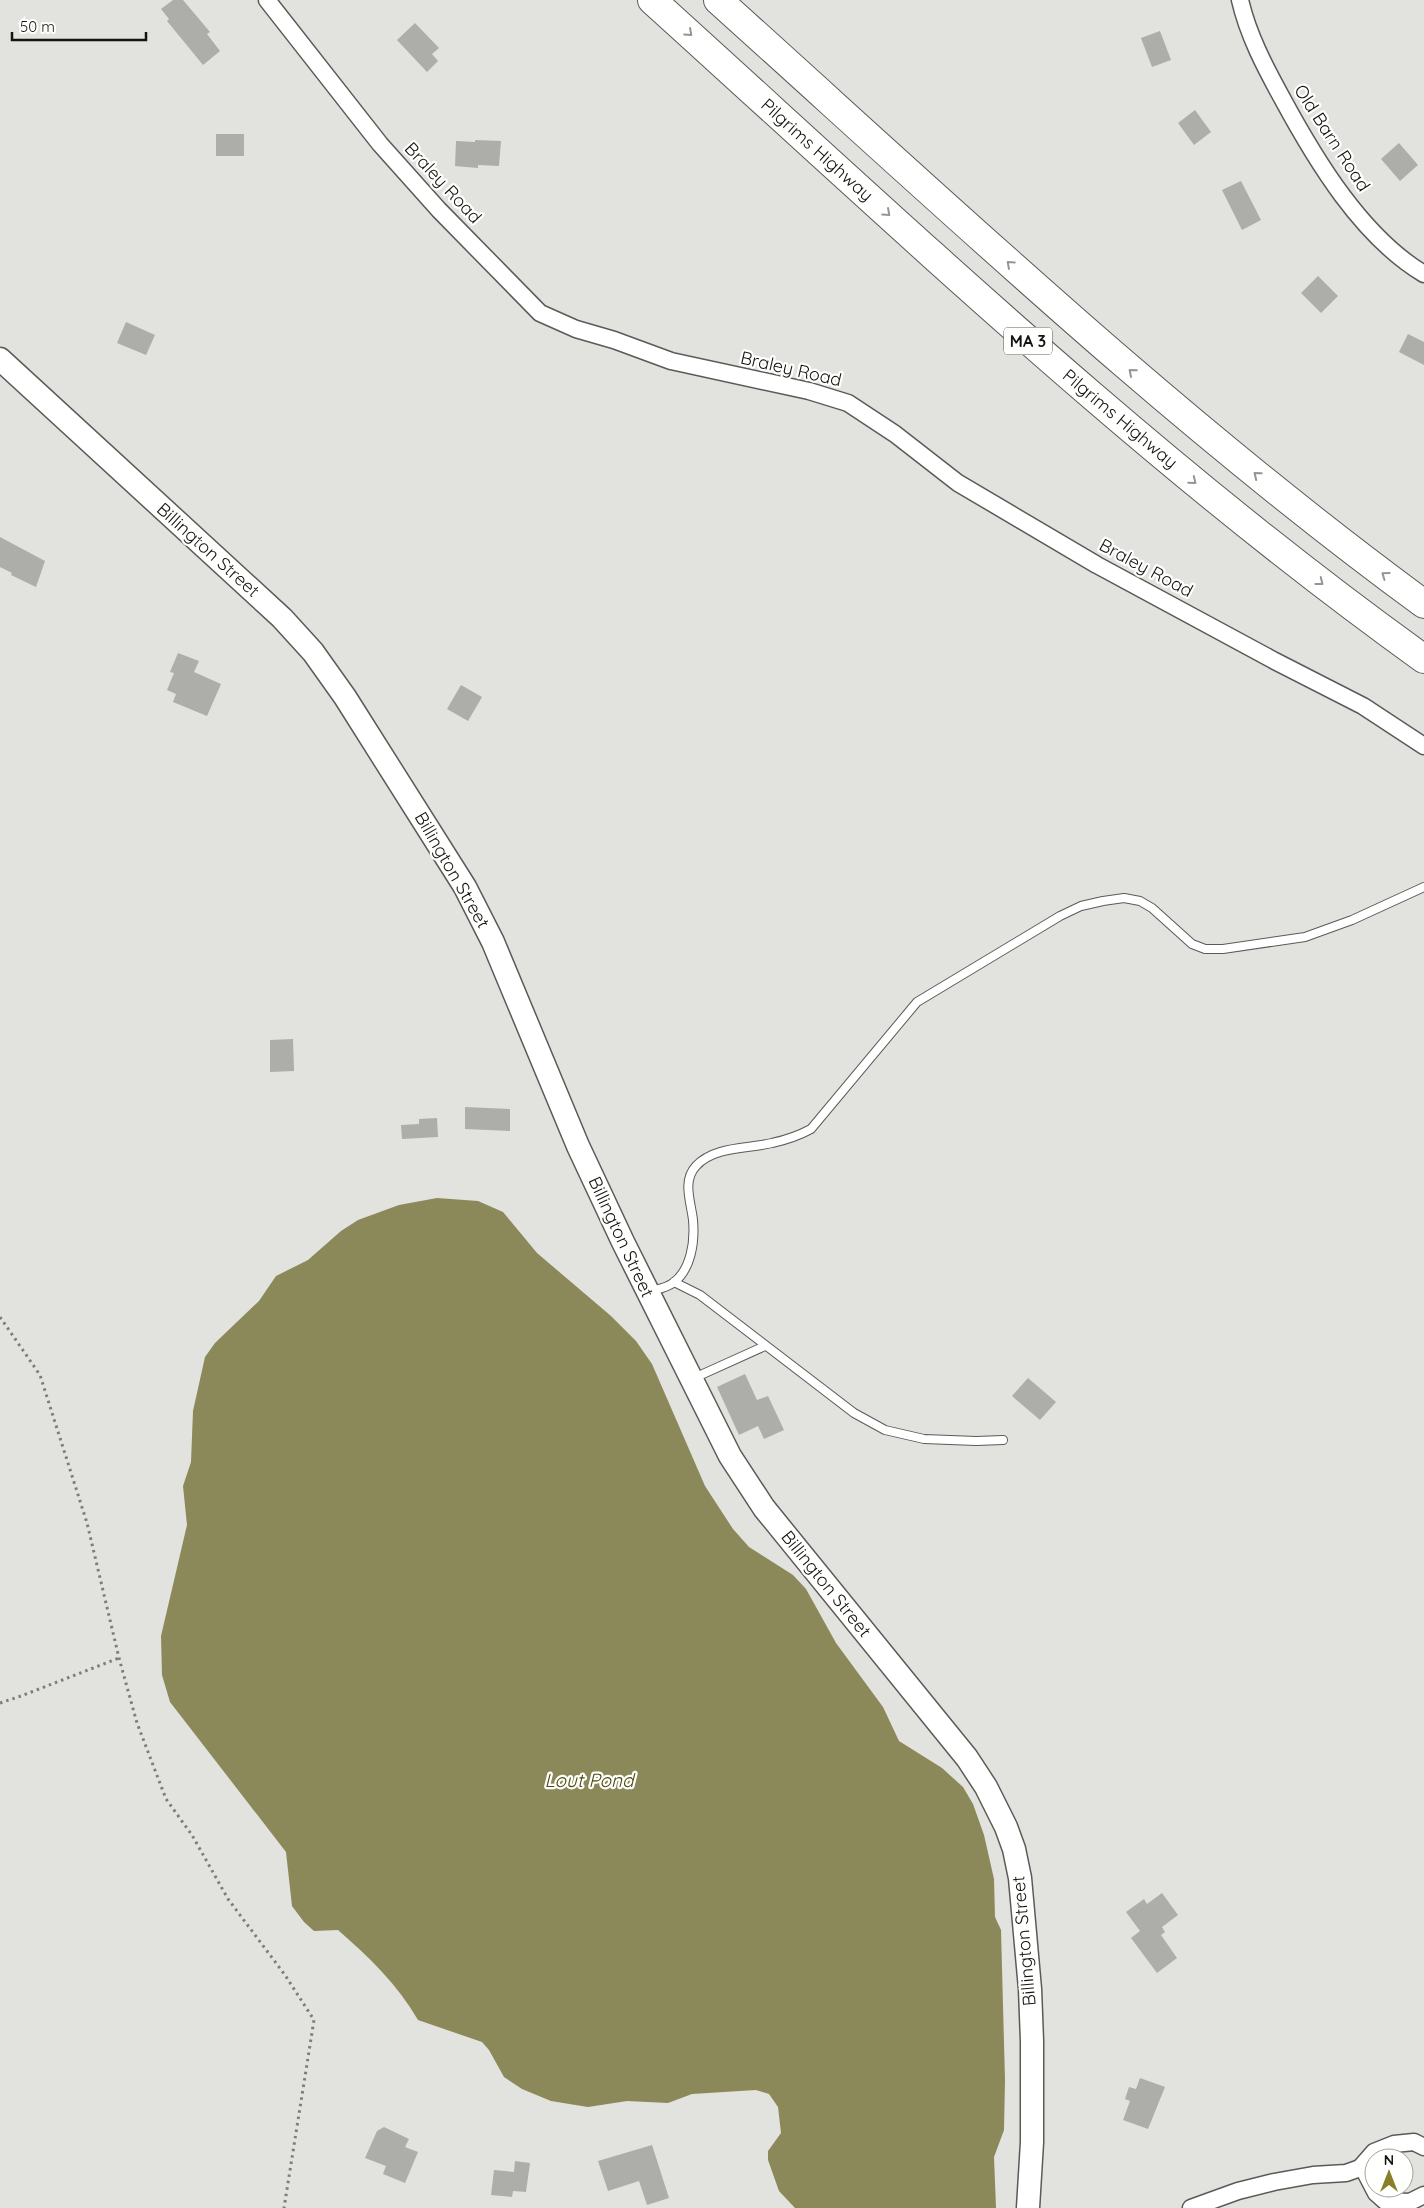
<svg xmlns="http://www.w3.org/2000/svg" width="1424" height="2208" viewBox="0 0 1424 2208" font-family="Quicksand,sans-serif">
  <rect width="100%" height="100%" fill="#e2e2de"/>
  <!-- water -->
  <path fill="#8b8859" d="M 437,1198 L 478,1201 L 503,1212 L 537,1253 L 611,1316 L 636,1341 L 652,1364 L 705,1486 L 733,1529 L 749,1547 L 793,1575 L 806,1589 L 836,1643 L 883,1707 L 899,1741 L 942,1768 L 963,1787 L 973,1804 L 984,1835 L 994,1879 L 995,1917 L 1001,1930 L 1005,2080 L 1004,2130 L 994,2157 L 996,2208 L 795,2208 L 779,2191 L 768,2160 L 768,2151 L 781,2133 L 778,2107 L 769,2094 L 756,2090 L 692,2094 L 668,2103 L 627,2101 L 588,2107 L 551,2101 L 522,2089 L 504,2077 L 489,2050 L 482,2042 L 418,2020 C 398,1985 369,1957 338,1930 L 314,1931 L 304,1922 L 292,1906 L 286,1852 L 170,1702 L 162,1675 L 161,1636 L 187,1525 L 183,1486 L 191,1462 L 193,1411 L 205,1357 L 215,1343 L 259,1301 L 276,1276 L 308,1260 L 341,1231 L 358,1220 L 399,1205 Z"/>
  <!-- building -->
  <g fill="#adada9">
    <polygon points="173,0 183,0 210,32 207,34 220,51 203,65 167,21 169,19 161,9"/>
    <polygon points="415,23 439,48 432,54 438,61 427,72 397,40"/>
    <polygon points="1160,31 1171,60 1152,67 1141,38"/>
    <polygon points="1195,110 1211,132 1194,145 1178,123"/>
    <rect x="216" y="134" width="28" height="22"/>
    <polygon points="475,140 501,141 499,166 478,165 478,168 455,166 456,141 475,142"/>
    <polygon points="1399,143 1418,165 1400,181 1381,159"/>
    <polygon points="1241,181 1261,220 1242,230 1222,190"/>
    <polygon points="1318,276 1338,296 1321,313 1301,293"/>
    <polygon points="126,322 155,335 146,355 117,343"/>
    <polygon points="1408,334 1424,342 1424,365 1399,352"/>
    <polygon points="0,537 45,561 36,587 11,575 12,573 0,567"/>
    <polygon points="178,653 199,661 194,672 221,684 207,716 173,702 176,694 167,690 174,673 170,672"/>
    <polygon points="461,685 482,697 468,721 447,709"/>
    <polygon points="293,1039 294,1071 270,1072 270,1040"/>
    <polygon points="465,1107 510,1109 510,1131 465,1129"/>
    <polygon points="437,1118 438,1137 402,1139 401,1125 419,1124 419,1119"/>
    <polygon points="745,1374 757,1400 768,1396 784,1430 764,1439 758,1426 739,1435 717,1387"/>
    <polygon points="1028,1378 1056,1402 1040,1420 1012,1396"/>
    <polygon points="1162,1893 1178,1915 1162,1927 1165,1932 1161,1935 1177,1958 1157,1973 1131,1938 1140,1931 1126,1912 1144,1899 1147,1904"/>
    <polygon points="1140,2078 1165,2087 1148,2129 1123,2120 1130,2101 1125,2099 1129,2087 1136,2089"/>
    <polygon points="384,2127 409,2139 405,2147 418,2152 405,2183 383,2174 386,2166 365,2158 377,2131"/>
    <polygon points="652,2145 669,2198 647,2205 639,2181 608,2191 598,2161"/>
    <polygon points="515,2161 530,2163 526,2192 513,2191 512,2197 491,2195 494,2170 514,2172"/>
  </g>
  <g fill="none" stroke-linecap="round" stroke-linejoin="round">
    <defs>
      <g id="lane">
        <polyline points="674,1282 700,1295 854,1413 885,1430 924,1439 976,1441 1003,1440"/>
        <path d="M 651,1291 C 658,1289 666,1288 673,1283 C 691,1270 695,1242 693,1220 C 691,1202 682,1181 696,1166 C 714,1146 748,1149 772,1143 C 786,1140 798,1136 811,1129 L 917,1002 L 1060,916 L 1081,906 L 1103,901 L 1124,898 L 1140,901 L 1152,908 L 1192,944 L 1205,949 L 1223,949 L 1305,937 L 1352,920 L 1424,887"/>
        <polyline points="694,1378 765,1346"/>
      </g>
      <g id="street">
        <polyline points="267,0 380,144 439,210 540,313 576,329 614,340 671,361 809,391 848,403 895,434 958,483 1097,565 1273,660 1363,706 1424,746"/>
        <path d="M 1240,0 C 1248,35 1265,67 1282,98 C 1316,161 1362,237 1424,274"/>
        <polyline points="1362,2166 1376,2193 1385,2201 1410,2202 1424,2195"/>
        <polyline points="1191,2208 1238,2191 1274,2182 1313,2175 1346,2173 1360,2168 1374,2152 1394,2144 1414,2142 1424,2147"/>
      </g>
      <polyline id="secondary" points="0,359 282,618 313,652 345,697 465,887 493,942 578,1146 623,1242 730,1456 764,1508 967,1758 986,1787 1006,1827 1014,1849 1020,1878 1030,1989 1032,2041 1032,2142 1028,2208"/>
      <g id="highway">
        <path d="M 652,0 C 903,227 1149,462 1424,659"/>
        <path d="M 718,0 C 948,207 1174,421 1424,604"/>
      </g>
    </defs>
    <!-- lane casing -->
    <use href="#lane" stroke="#5b5a57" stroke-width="10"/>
    <!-- street casing -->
    <use href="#street" stroke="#5b5a57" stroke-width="19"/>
    <!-- secondary casing -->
    <use href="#secondary" stroke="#5b5a57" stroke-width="25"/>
    <!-- highway casing -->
    <use href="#highway" stroke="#5b5a57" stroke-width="30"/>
    <!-- path -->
    <g stroke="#7d7d7a" stroke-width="3" stroke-dasharray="2.5 4" stroke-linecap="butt">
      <polyline points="0,1317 40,1375 87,1523 119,1658 137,1723 166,1799 192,1835 228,1899 285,1975 314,2020 284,2208"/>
      <polyline points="0,1703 21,1696 119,1658"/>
    </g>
    <!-- lane -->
    <use href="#lane" stroke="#fff" stroke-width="8"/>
    <!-- street -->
    <use href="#street" stroke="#fff" stroke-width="16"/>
    <!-- secondary -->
    <use href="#secondary" stroke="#fff" stroke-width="22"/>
    <!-- highway -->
    <use href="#highway" stroke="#fff" stroke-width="28"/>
  </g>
  <!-- one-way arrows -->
  <defs><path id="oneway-chevron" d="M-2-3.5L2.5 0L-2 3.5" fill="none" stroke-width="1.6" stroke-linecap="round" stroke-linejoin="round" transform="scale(1.25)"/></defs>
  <g stroke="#959594">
    <use href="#oneway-chevron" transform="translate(689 33) rotate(42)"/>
    <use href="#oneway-chevron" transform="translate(887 213) rotate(42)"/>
    <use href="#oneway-chevron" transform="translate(1010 264) rotate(-138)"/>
    <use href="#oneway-chevron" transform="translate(1132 372) rotate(-139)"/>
    <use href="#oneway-chevron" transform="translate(1257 475) rotate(-141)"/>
    <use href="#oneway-chevron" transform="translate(1193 481) rotate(39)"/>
    <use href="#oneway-chevron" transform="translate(1385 575) rotate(-144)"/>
    <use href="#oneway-chevron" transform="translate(1320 582) rotate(38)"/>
  </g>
  <g text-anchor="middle" stroke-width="4.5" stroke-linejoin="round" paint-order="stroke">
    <!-- shield labels -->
    <rect fill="#fffffe" stroke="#5a5a59" stroke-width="1" x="1004" y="327.5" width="48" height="27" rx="4"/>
    <g font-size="16" font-weight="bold" fill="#141412">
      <text x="1028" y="347">MA 3</text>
    </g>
    <!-- street labels -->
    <g font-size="18" fill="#141412" stroke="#fffffe">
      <text transform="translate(1332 138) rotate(57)" y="6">Old Barn Road</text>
      <text transform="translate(817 150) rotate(42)" y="6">Pilgrims Highway</text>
      <text transform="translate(443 183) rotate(47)" y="6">Braley Road</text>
      <text transform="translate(791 369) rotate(13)" y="6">Braley Road</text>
      <text transform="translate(1120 419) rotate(40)" y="6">Pilgrims Highway</text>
      <text transform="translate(208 550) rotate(42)" y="6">Billington Street</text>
      <text transform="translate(1146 568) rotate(28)" y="6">Braley Road</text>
      <text transform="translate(452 870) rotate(60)" y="6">Billington Street</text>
      <text transform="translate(621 1237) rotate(65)" y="6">Billington Street</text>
      <text transform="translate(826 1584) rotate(51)" y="6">Billington Street</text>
      <text transform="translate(1024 1941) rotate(-95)" y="6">Billington Street</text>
    </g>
    <!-- water labels -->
    <g font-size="19" font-style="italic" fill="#4e4a0e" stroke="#fffffe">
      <text x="589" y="1787">Lout Pond</text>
    </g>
  </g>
  <!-- north arrow -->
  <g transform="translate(1389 2173)"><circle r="24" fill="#fffffe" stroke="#a1a1a0"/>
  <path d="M0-4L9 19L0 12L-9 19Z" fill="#878028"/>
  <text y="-8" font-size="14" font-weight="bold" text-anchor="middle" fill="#141412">N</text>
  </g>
  <!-- scale -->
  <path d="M12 32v8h134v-8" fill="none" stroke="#141412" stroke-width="2.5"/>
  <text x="20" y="32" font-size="15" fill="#141412" stroke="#fffffe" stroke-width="4" paint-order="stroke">50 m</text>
</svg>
